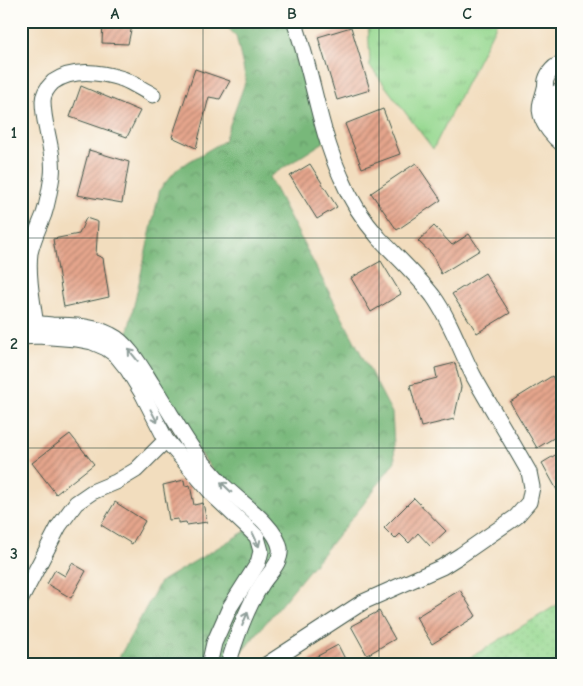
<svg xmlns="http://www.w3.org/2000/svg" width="583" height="686" viewBox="0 0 583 686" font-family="'Comic Neue',sans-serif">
  <defs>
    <pattern id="grass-tufts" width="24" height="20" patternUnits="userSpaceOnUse" patternTransform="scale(1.25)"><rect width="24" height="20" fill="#96d890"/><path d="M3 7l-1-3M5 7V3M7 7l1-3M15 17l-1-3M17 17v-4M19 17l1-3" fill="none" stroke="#81ba7d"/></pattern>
    <pattern id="forest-crowns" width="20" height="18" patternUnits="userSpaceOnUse" patternTransform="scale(1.25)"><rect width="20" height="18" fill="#78b87a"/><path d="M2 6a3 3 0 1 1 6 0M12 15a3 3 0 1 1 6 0" fill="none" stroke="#629765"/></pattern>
    <pattern id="park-dots" width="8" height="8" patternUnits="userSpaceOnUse" patternTransform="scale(1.25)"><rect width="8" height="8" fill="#96d890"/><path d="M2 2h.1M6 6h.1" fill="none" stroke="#81ba7d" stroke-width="1.8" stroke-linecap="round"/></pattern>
    <pattern id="building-hatch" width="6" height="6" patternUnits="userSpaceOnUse" patternTransform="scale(1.25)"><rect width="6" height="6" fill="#e5a58c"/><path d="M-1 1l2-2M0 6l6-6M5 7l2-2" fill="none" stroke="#b98873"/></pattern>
  </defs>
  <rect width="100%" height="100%" fill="#fdfcf7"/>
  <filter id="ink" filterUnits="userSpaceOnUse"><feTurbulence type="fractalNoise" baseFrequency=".02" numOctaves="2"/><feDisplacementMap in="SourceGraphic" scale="10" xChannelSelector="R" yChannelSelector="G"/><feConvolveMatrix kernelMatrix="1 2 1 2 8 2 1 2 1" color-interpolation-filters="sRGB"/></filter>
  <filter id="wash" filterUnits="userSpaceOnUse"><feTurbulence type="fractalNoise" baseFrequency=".0096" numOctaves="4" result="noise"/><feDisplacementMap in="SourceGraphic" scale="20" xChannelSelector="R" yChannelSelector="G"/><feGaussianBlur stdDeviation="1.12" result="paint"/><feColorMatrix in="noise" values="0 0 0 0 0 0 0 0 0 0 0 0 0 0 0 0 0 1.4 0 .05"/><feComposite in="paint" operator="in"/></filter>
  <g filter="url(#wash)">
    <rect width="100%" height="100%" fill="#f2ddbe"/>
    <!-- grass -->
    <polygon fill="url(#grass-tufts)" stroke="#5a8a62" points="368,21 498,21 433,149 370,66"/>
    <!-- forest -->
    <polygon fill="url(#forest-crowns)" stroke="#4c7a57" points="221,21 294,21 327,140 269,177 392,413 395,461 362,506 231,665 115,665 160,582 249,529 222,484 125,345 160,189 178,168 224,141 246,80 236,36"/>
    <!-- park -->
    <polygon fill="url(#park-dots)" stroke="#5a8a62" points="562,602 562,657 549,665 458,665"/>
    <g id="blocks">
      <!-- building -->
      <g fill="url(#building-hatch)">
        <polygon points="103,21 133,21 128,44 102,43"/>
        <polygon points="351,27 370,90 337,100 318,37"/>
        <polygon points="195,69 230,81 220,99 209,97 196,148 172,137"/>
        <polygon points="81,86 140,111 127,137 70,117"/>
        <polygon points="383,109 400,154 362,168 345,124"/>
        <polygon points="89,150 129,162 122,203 77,195"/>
        <polygon points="416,163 441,200 397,230 371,193"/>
        <polygon points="310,164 337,207 317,219 290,176"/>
        <polygon points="86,218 98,222 96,255 103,258 109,297 64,307 53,239 79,234"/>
        <polygon points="434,226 452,245 469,234 480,250 441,274 432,254 418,241"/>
        <polygon points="381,261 401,294 371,312 351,278"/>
        <polygon points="485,273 510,313 477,333 452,294"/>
        <polygon points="455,363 461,387 454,419 421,427 410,385 437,378 435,368"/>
        <polygon points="552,376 562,392 562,433 537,448 510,402"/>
        <polygon points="70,434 94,464 56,494 32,463"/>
        <polygon points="562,451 562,499 542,463"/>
        <polygon points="184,480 185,486 190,485 194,505 203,503 207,522 187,525 186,522 178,523 178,519 169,520 163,485"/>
        <polygon points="414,498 446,531 430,546 418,533 409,543 400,534 395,539 384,528"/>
        <polygon points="115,502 145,521 132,544 101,525"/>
        <polygon points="72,563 86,571 71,598 47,584 55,570 65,576"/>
        <polygon points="460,590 476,616 432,644 416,617"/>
        <polygon points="379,611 395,639 367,655 351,626"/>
        <polygon points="338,645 348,665 301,665"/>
      </g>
    </g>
  </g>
  <g filter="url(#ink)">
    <use href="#blocks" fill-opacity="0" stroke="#3f5549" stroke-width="1"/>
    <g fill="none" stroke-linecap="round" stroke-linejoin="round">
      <defs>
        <g id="minor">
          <path d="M 562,64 C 554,65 548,73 546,80 C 545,84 546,85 545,88 C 543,98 538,105 541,115 C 544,126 553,137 562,144"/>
          <path d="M 562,90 L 554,94 C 551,109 552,114 562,126"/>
          <path d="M 21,322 C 31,323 41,324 52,325 C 72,326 92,325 111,335 C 128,343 142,368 152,384 C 168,408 182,435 199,458 C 206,466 214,475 222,484 C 237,500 276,525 280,548 C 282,562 269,573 262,584 C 246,608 236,638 228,665"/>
          <path d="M 37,333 C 34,309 27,276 30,253 C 33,239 39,227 44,214 C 48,202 50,189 52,176 C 55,151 43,127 43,101 C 43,94 48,87 53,82 C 73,68 101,72 123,79 C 133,83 143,90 153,95"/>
          <polyline points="21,337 38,336 76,339 92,342 106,348 116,355 128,370 142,393 166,440 215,497 249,529 257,537 261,551 258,563 230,607 214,643 209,665"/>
          <polyline points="21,599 59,526 76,503 92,492 116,482 136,470 166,440"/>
          <path d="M 266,665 L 363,602 L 442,567 L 461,555 L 516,517 L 529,502 L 532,487 L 529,472 C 511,440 492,409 474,377 C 460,350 451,321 433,296 C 417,275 397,257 379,238 C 363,220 350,199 341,177 C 318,127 313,72 294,21"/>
        </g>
      </defs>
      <!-- minor casing -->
      <use href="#minor" stroke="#3f5549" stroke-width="17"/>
      <!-- minor -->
      <use href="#minor" stroke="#fff" stroke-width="15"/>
    </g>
    <!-- one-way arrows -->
    <defs><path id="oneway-shaft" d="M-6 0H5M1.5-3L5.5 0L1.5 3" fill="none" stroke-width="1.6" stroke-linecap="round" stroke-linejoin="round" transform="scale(1.25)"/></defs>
    <g stroke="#8f9e9a">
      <use href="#oneway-shaft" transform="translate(133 355) rotate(-129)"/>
      <use href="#oneway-shaft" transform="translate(154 416) rotate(62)"/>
      <use href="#oneway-shaft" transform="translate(226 487) rotate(-136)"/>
      <use href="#oneway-shaft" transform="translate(256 540) rotate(65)"/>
      <use href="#oneway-shaft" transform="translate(245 619) rotate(-68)"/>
    </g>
  </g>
  <!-- grid -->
  <path fill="none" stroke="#1f3d34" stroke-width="1" stroke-opacity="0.55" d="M 203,21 L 203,665M 379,21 L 379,665M 21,238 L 562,238M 21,448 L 562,448"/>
  <!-- margin -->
  <rect width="583" height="686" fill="none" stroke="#fdfcf7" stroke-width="55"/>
  <rect x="28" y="28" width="528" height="630" fill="none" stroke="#1f3d34" stroke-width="2"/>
  <g font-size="16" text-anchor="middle" font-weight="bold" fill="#1f3d34">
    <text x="115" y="19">A</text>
    <text x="292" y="19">B</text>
    <text x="467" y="19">C</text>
    <text x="14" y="138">1</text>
    <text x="14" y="349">2</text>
    <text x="14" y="559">3</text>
  </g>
</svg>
